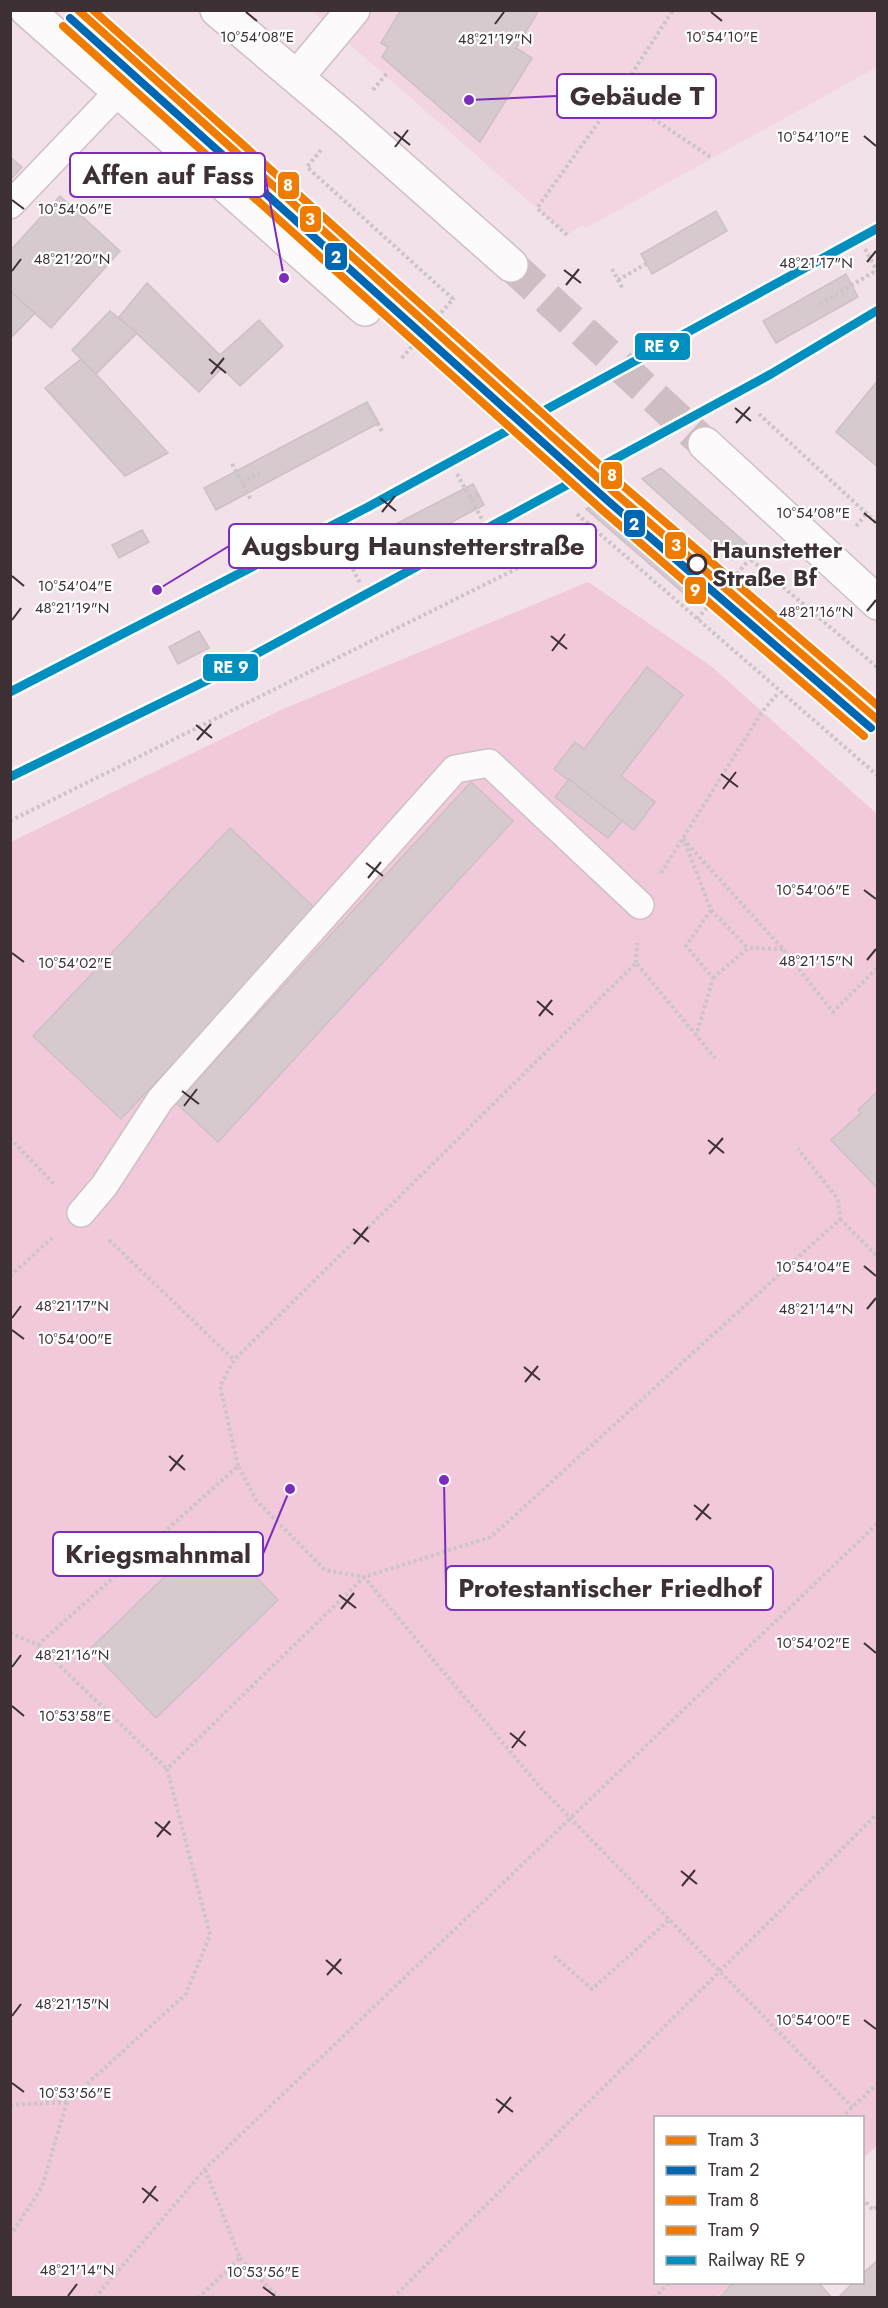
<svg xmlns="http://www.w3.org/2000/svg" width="888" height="2308" viewBox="0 0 888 2308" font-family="Jost,sans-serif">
  <rect width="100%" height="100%" fill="#f2e1e8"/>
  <!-- built -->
  <polygon fill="#f3d5e1" points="312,11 877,11 877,67 586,228 582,225 567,235"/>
  <!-- green -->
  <polygon fill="#f1c9da" points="588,582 711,666 877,814 877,2145 863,2159 862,2118 656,2118 656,2282 733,2283 717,2297 11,2298 11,842 281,710"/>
  <!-- building -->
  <g fill="#d7cacf" stroke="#cdbfc5" stroke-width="1.5">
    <polygon points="401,10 539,10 516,48 532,58 480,142 382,57 388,47 381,43"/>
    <polygon points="10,157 22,167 10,180"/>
    <polygon points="60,196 120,251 51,328 10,291 10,251"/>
    <polygon points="716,211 727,231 652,274 641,254"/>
    <polygon points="846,274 858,297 776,343 763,321"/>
    <polygon points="147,283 220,355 259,320 283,346 240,386 222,368 199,392 119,317"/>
    <polygon points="10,291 35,313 10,339"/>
    <polygon points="110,311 137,333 96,374 72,350"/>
    <polygon points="81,359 96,374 168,453 125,476 45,388"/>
    <polygon points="878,380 878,467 836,432"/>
    <polygon points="367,402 379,423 216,510 204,488"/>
    <polygon points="661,468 748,545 733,560 642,479"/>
    <polygon points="473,484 484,505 378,561 367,539"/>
    <polygon points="607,498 709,590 696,604 586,509"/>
    <polygon points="142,530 149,542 119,558 112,545"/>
    <polygon points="199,631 209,648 178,664 169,647"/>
    <polygon points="647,667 683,695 621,776 655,802 634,830 554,769 575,742 584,749"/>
    <polygon points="569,779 622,821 608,838 555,797"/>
    <polygon points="471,782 513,821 218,1142 176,1103"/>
    <polygon points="230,828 318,911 121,1119 33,1036"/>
    <polygon points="878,1091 878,1189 831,1140 861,1113 858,1110"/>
    <polygon points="212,1531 278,1600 156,1718 90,1649"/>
    <polygon points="878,2260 878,2298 838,2298 854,2282 862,2282 862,2274"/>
    <polygon points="734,2282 818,2282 832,2298 719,2298"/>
  </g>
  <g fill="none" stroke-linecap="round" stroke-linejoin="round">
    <!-- secondary-tunnel -->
    <polyline stroke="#cebec4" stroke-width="33" stroke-dasharray="33 16" stroke-linecap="butt" points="511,265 705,444"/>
    <defs>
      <g id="service">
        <polyline points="10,205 119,91"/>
        <polyline points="81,1213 104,1186 160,1100 455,769 489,763 640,905"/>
      </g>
      <g id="minor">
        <polyline points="27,10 365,309"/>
        <polyline points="297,77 353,10"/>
      </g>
      <g id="secondary">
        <polyline points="217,10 347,120 511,265"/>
        <polyline points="705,444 878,603"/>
      </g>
    </defs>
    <!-- service casing -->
    <use href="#service" stroke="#cec0c6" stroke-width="30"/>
    <!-- minor casing -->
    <use href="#minor" stroke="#cec0c6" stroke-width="36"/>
    <!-- secondary casing -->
    <use href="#secondary" stroke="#cec0c6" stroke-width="36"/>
    <!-- path -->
    <g stroke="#cbc5c7" stroke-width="4" stroke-dasharray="3 3" stroke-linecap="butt">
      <polyline points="373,90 388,72"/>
      <polyline points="618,95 712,158"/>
      <polyline points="321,150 307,167 453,299 401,359"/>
      <polyline points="567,235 537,208 618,95 673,10"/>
      <polyline points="865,249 877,271"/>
      <polyline points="612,269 623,289"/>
      <polyline points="618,280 646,264"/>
      <polyline points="820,304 877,270"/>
      <polyline points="366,402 383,433"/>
      <polyline points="759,414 878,524"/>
      <polyline points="232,464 251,500"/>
      <polyline points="457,474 483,521"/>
      <polyline points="242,483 261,472"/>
      <polyline points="470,498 479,494"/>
      <polyline points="577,514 878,776"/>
      <polyline points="856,526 866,514"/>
      <polyline points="336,537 361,585"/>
      <polyline points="742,552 878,668"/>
      <polyline points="349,562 374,550"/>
      <polyline points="703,597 710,604"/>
      <polyline points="697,619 750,559"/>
      <polyline points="10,821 518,568 592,527"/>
      <polyline points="683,839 783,949 833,1012 878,967"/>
      <polyline points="685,843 711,910 686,946 713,978 696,1036"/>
      <polyline points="661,873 762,712 779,692"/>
      <polyline points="711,910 748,948"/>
      <polyline points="636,963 637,943"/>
      <polyline points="713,978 748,948 783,949"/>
      <polyline points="10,1138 55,1185"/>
      <polyline points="840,1219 878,1257"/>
      <polyline points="109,1240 234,1360"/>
      <polyline points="10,1276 52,1238"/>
      <polyline points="238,1466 220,1386 234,1360 636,963 715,1058"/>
      <polyline points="10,1633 38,1645 238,1466 257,1501 325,1570 364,1577 539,1786 852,2107"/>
      <polyline points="38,1645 167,1769"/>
      <polyline points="554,1956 592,1989 670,1919"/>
      <polyline points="10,2105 67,2102 186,1994 210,1935 167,1769 364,1577 491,1537 840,1219 838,1199 798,1149"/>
      <polyline points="841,2118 878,2083"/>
      <polyline points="862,2198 873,2210 878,2206"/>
      <polyline points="10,2236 42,2187 67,2102"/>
      <polyline points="240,2258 279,2298"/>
      <polyline points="95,2298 205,2169 878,1523"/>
      <polyline points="198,2298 240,2258 205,2169"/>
      <polyline points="393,2298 878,1813"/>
      <polyline points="654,2298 670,2282"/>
    </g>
    <!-- service -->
    <use href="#service" stroke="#fdfafc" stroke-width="27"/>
    <!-- minor -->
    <use href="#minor" stroke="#fdfafc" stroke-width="33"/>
    <!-- secondary -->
    <use href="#secondary" stroke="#fdfafc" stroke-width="33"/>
    <defs>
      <g id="rail-1">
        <polyline points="10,692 368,507 878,228"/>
        <polyline points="10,777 212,678 771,374 878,310"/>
      </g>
    </defs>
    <!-- rail-1 casing -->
    <use href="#rail-1" stroke="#fff" stroke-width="14"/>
    <!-- rail-1 -->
    <use href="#rail-1" stroke="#008fbf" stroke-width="9"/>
    <defs>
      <polyline id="tram-1" points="78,10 615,493 878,720"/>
      <polyline id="tram-2" points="70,18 608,501 871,728"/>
      <polyline id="tram-3" points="93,10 622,485 878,706"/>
      <polyline id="tram-4" points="63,26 601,509 864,736"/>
    </defs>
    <!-- tram-1 casing -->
    <use href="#tram-1" stroke="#fff" stroke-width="12"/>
    <!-- tram-2 casing -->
    <use href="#tram-2" stroke="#fff" stroke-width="12"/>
    <!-- tram-3 casing -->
    <use href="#tram-3" stroke="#fff" stroke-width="12"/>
    <!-- tram-4 casing -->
    <use href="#tram-4" stroke="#fff" stroke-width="12"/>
    <!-- tram-1 -->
    <use href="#tram-1" stroke="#ef7c00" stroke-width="8"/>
    <!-- tram-2 -->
    <use href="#tram-2" stroke="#0068b3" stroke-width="8"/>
    <!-- tram-3 -->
    <use href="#tram-3" stroke="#ef7c00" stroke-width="8"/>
    <!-- tram-4 -->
    <use href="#tram-4" stroke="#ef7c00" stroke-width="8"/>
  </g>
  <!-- ticks -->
  <path fill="none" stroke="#3d3136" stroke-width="2" d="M 246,12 L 257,21M 711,12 L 722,21M 495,24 L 504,12M 394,132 L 410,145M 864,136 L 876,146M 395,147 L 408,130M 12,200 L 24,209M 867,262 L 876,251M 564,270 L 581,283M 12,271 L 21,259M 566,285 L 579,269M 209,359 L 226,373M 211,374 L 224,358M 735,408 L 751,421M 736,423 L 750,407M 380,498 L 396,511M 382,512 L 395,496M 864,513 L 876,523M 12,576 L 24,586M 867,611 L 876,600M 12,620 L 21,608M 551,636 L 567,649M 552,651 L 565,634M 196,725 L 212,738M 197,740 L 211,724M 721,774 L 738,787M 723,789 L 736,772M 366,863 L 383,876M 368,878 L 381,862M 864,890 L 876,899M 12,953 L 24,962M 867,960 L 876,949M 537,1001 L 553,1015M 539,1016 L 552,1000M 182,1091 L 199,1104M 184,1106 L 197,1089M 708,1140 L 724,1153M 709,1154 L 723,1138M 353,1229 L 369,1242M 354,1244 L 368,1227M 864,1266 L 876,1276M 867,1309 L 876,1298M 12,1318 L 21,1306M 12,1330 L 24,1339M 524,1367 L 540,1380M 525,1382 L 538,1366M 169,1456 L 185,1470M 170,1471 L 183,1455M 694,1505 L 711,1519M 696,1520 L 709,1504M 339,1595 L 356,1608M 341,1609 L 354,1593M 864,1643 L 876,1653M 12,1667 L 21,1655M 12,1706 L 24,1716M 510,1733 L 526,1746M 512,1748 L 525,1731M 155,1822 L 171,1835M 157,1837 L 170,1821M 681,1871 L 697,1884M 682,1886 L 695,1870M 326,1960 L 342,1974M 327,1975 L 341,1959M 12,2016 L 21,2004M 864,2020 L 876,2029M 12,2083 L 24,2092M 496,2099 L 513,2112M 498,2113 L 511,2097M 142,2188 L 158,2201M 143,2203 L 156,2186M 263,2287 L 275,2296M 68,2296 L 77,2284"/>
  <!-- markers -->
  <circle fill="#fff" stroke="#3d3136" stroke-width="3" cx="697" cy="564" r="9"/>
  <g text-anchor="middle" stroke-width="4.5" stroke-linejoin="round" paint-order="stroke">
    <!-- stop labels -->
    <g font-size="24" font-weight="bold" fill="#3d3136" stroke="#fff" text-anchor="start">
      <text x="712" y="558">Haunstetter<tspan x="712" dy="28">Straße Bf</tspan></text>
    </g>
  </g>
  <g font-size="15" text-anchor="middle" fill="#3d3136" stroke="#fff" stroke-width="4.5" stroke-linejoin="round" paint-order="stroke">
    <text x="257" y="42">10°54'08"E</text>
    <text x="722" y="42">10°54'10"E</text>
    <text x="495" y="44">48°21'19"N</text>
    <text x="813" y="142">10°54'10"E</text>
    <text x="75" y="214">10°54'06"E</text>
    <text x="72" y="264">48°21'20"N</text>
    <text x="816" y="268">48°21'17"N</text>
    <text x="813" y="518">10°54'08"E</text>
    <text x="75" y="591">10°54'04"E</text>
    <text x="72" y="613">48°21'19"N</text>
    <text x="816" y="617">48°21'16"N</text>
    <text x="813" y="895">10°54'06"E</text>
    <text x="816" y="966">48°21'15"N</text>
    <text x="75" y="968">10°54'02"E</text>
    <text x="813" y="1272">10°54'04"E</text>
    <text x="72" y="1311">48°21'17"N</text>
    <text x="816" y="1314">48°21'14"N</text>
    <text x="75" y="1344">10°54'00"E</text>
    <text x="813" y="1648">10°54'02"E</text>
    <text x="72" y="1660">48°21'16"N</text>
    <text x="75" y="1721">10°53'58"E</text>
    <text x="72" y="2009">48°21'15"N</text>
    <text x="813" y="2025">10°54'00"E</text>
    <text x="75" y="2098">10°53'56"E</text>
    <text x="77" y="2275">48°21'14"N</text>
    <text x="263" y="2277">10°53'56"E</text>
  </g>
  <!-- callouts -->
  <path fill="none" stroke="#7b2cbf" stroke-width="2" d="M469 100L557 96M284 278L265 175M157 590L229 546M290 1489L263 1554M444 1480L446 1588"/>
  <g fill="#7b2cbf" stroke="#fff" stroke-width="2">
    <circle cx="469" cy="100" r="6"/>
    <circle cx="284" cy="278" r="6"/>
    <circle cx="157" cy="590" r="6"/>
    <circle cx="290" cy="1489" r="6"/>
    <circle cx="444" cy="1480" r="6"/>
  </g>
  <g fill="#fff" stroke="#7b2cbf" stroke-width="2">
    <rect x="557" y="74" width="159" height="44" rx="6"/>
    <rect x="70" y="153" width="195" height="44" rx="6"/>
    <rect x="229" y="524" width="367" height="44" rx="6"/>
    <rect x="53" y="1532" width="210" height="44" rx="6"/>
    <rect x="446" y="1566" width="327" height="44" rx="6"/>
  </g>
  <g font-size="26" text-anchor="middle" font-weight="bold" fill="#3d3136">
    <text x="637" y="105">Gebäude T</text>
    <text x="168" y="184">Affen auf Fass</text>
    <text x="413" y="555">Augsburg Haunstetterstraße</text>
    <text x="158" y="1563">Kriegsmahnmal</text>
    <text x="610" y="1597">Protestantischer Friedhof</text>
  </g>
  <g stroke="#fff" stroke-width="2">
    <rect x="277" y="171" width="23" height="29" rx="6" fill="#ef7c00"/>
    <rect x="299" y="205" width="23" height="28" rx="6" fill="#ef7c00"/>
    <rect x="324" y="242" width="24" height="29" rx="6" fill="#0068b3"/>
    <rect x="634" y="332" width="57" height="29" rx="6" fill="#008fbf"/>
    <rect x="600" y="461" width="23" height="29" rx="6" fill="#ef7c00"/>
    <rect x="623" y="509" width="23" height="29" rx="6" fill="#0068b3"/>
    <rect x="664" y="531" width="23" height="29" rx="6" fill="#ef7c00"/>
    <rect x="684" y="576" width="23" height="29" rx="6" fill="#ef7c00"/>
    <rect x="202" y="653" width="57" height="29" rx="6" fill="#008fbf"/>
  </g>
  <g font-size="16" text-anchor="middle" font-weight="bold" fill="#fff">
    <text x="288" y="191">8</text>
    <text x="310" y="225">3</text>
    <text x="336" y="263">2</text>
    <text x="662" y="352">RE 9</text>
    <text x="612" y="481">8</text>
    <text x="634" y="530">2</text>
    <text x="676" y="551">3</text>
    <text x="695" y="596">9</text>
    <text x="231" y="673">RE 9</text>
  </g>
  <!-- border -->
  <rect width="888" height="2308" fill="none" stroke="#3d3136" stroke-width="24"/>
  <!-- legend -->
  <rect x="654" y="2116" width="210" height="168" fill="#ffffff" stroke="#b1adaf" stroke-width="1.5"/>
  <rect x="666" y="2136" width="30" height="9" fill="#ef7c00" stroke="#b1adaf" stroke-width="1.5"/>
  <text x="708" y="2146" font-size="18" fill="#3d3136">Tram 3</text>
  <rect x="666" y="2166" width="30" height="9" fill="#0068b3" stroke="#b1adaf" stroke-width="1.5"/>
  <text x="708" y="2176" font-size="18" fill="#3d3136">Tram 2</text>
  <rect x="666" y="2196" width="30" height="9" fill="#ef7c00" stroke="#b1adaf" stroke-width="1.5"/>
  <text x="708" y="2206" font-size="18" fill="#3d3136">Tram 8</text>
  <rect x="666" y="2226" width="30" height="9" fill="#ef7c00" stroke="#b1adaf" stroke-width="1.5"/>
  <text x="708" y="2236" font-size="18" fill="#3d3136">Tram 9</text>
  <rect x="666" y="2256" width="30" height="9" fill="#008fbf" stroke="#b1adaf" stroke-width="1.5"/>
  <text x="708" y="2266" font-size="18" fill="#3d3136">Railway RE 9</text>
</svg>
